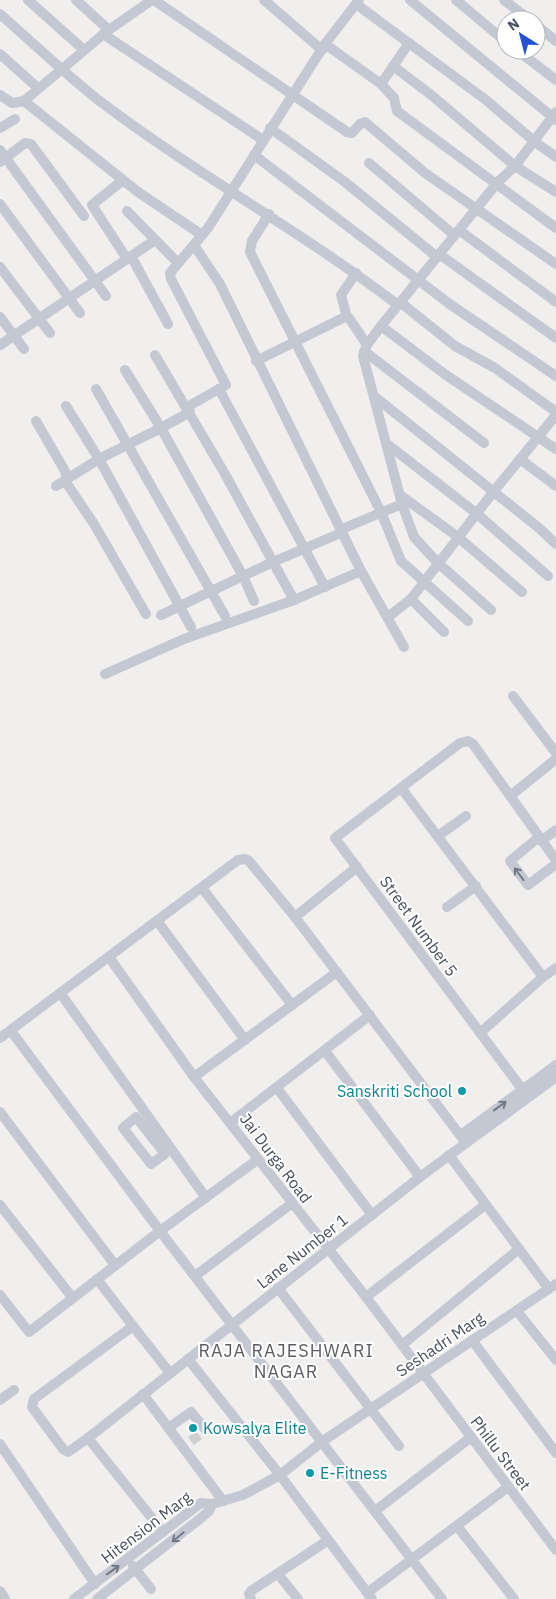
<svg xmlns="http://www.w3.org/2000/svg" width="556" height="1599" viewBox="0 0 556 1599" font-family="'IBM Plex Sans',sans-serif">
  <rect width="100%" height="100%" fill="#f1efee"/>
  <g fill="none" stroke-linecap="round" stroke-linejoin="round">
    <!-- minor-tunnel -->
    <polyline stroke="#cfcfd0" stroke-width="10" stroke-dasharray="10 5" stroke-linecap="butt" points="191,1441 206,1430"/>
    <!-- minor -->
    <g stroke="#c3c8d2" stroke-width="10">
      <polyline points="28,0 84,50"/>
      <polyline points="76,0 109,30"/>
      <polyline points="154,0 347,132 352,133 360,124 365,122 425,173 556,264"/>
      <polyline points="264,0 322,50"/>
      <polyline points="410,0 556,120"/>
      <polyline points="456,0 506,42"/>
      <polyline points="504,0 530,20"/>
      <polyline points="356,4 486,100 535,142 556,157"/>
      <path d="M 0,14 C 32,42 63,72 97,99 C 194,173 301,231 398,305"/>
      <polyline points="536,25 556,41"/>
      <polyline points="103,34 263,140"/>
      <polyline points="325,44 381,84 394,98 397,111 556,228"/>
      <polyline points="517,50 556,80"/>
      <polyline points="0,54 38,88"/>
      <polyline points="393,66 430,94 515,166 556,192"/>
      <polyline points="381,84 409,43"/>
      <polyline points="0,95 12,103 24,101 106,32 152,0"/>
      <polyline points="24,101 138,192 202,235"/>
      <polyline points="0,128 15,119"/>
      <polyline points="270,128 345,182 437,257"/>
      <polyline points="0,150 106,296"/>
      <polyline points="254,155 451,305 556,376"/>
      <polyline points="0,162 25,143 31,144 84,216"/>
      <polyline points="369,163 454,235"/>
      <polyline points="123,180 92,205 127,259"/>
      <polyline points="0,204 80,313"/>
      <polyline points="127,211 178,263"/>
      <polyline points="269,214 252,241 250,252 381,512 401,561 468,621"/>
      <polyline points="459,230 556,302"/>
      <polyline points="194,245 220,284 361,571 404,647"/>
      <polyline points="439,254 556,338"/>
      <polyline points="131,256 168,324"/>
      <polyline points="0,267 50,333"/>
      <polyline points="400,302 455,346 495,368 556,412"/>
      <polyline points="0,317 24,349"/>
      <polyline points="347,317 341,295 356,273"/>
      <polyline points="381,326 446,375 556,449"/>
      <polyline points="0,345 155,240"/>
      <polyline points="364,351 484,443"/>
      <polyline points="155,355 225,474 273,562 343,532"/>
      <polyline points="256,361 345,317 349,318 367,345"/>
      <polyline points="125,370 161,428 190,412"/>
      <polyline points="96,389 225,616"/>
      <polyline points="219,389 325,587"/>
      <polyline points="375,397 539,528 556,544"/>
      <polyline points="66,406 99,459 191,627"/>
      <polyline points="187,407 226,385 171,279 170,273 208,228 325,44 359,0"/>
      <polyline points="36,421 65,471 67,479"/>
      <polyline points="387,444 476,513 548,576"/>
      <polyline points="520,459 556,486"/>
      <polyline points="65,481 94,524 146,614"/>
      <polyline points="56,486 99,459 161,428 243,576 273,562 294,600"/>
      <polyline points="400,495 458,537 522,592"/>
      <polyline points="342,529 402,504"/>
      <polyline points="411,599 444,632"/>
      <polyline points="491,610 437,562 414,537 402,504 363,356 367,345 381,326 497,183 515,166 556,112"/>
      <polyline points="161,615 243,576 254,601"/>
      <polyline points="388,617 411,599 494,491 556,415"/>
      <polyline points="105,674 184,639 294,600 361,571"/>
      <polyline points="513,696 556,753"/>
      <polyline points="402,789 543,977 556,968"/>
      <polyline points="510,796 556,759"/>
      <polyline points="438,836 466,816"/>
      <polyline points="539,837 510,861 528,885 556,864"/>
      <polyline points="541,841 556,830"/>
      <polyline points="202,888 292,1005"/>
      <polyline points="447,907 476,886"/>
      <polyline points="295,917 357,867"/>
      <polyline points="158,922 245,1040"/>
      <polyline points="109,957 194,1077 366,1297 556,1550"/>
      <polyline points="61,994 206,1198"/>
      <polyline points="11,1031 160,1231 442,1599"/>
      <polyline points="480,1033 543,977"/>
      <polyline points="0,1038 238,860 245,859 249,861 295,917 466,1143"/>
      <polyline points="325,1051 420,1177"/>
      <polyline points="194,1077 337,972"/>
      <polyline points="277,1088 372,1215"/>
      <polyline points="528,1097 335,838 460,743 468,741 473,744 556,860"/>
      <polyline points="0,1112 115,1265"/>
      <polygon points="136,1117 165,1154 151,1164 123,1128"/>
      <polyline points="230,1123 370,1015"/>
      <polyline points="461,1135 556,1065"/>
      <polyline points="449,1155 549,1289"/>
      <polyline points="0,1205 72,1297"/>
      <polyline points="195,1276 291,1204"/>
      <polyline points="97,1279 133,1326"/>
      <polyline points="278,1288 399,1446"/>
      <polyline points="0,1295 29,1332 160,1231 257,1160"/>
      <polyline points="366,1297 485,1205"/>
      <polyline points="517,1311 556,1360"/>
      <polyline points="472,1340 556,1453"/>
      <polyline points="402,1345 519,1249"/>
      <polyline points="188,1359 280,1475 372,1599"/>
      <polyline points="170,1373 133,1326 34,1399 32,1407 63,1449 68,1452 88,1438 420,1177 556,1077"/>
      <polyline points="143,1394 223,1501"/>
      <polyline points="0,1400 14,1390"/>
      <polyline points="168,1428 191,1412 206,1430"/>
      <polyline points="88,1438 163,1532"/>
      <polyline points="0,1444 95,1584"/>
      <polyline points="375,1511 470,1438"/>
      <polyline points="457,1526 514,1599"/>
      <polyline points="133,1566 151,1589"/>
      <polyline points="278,1574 298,1599"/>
      <polyline points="0,1591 5,1599"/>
      <polyline points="367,1593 508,1487"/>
      <polyline points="74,1599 201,1503 212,1504 243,1495 280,1475 323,1441 556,1284"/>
      <polyline points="97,1599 201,1518 209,1511 212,1504"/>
      <polyline points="251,1599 249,1594 251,1591 327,1541"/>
    </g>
  </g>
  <!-- one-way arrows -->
  <defs><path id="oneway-shaft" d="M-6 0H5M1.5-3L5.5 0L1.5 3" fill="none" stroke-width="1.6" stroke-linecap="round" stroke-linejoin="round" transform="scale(1.25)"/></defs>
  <g stroke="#737984">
    <use href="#oneway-shaft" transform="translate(519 874) rotate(-127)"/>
    <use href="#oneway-shaft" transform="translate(500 1106) rotate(-36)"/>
    <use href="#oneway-shaft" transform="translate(178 1537) rotate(141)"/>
    <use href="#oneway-shaft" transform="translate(113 1570) rotate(-36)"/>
  </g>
  <!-- markers -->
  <g fill="#0f9aa8" stroke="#fff" stroke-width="2">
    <circle cx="462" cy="1091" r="5"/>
    <circle cx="193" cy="1428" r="5"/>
    <circle cx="310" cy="1473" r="5"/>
  </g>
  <g text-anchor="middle" stroke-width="4" stroke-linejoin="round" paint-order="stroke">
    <!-- street labels -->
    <g font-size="16" fill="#484e5a" stroke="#fff">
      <text transform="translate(419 926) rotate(54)" y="6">Street Number 5</text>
      <text transform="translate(276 1158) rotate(53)" y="6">Jai Durga Road</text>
      <text transform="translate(302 1251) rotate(-38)" y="6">Lane Number 1</text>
      <text transform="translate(440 1344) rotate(-34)" y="6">Seshadri Marg</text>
      <text transform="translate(501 1453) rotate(53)" y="6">Phillu Street</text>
      <text transform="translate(146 1527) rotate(-37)" y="6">Hitension Marg</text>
    </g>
    <!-- culture labels -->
    <g font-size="16" fill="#0d838f" stroke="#fff" text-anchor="start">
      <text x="452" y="1097" text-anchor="end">Sanskriti School</text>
      <text x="203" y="1434">Kowsalya Elite</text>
      <text x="320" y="1479">E-Fitness</text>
    </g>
    <!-- neighbourhood labels -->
    <g font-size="18" letter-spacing="1" fill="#5b5d63" stroke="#fff">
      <text x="286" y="1357">RAJA RAJESHWARI<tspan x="286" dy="21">NAGAR</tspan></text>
    </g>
  </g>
  <!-- north arrow -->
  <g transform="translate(521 35) rotate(324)"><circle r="24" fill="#ffffff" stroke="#b6b8bd"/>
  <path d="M0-4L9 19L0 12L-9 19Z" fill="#2552d4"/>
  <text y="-8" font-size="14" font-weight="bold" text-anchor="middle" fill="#484e5a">N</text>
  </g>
</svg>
